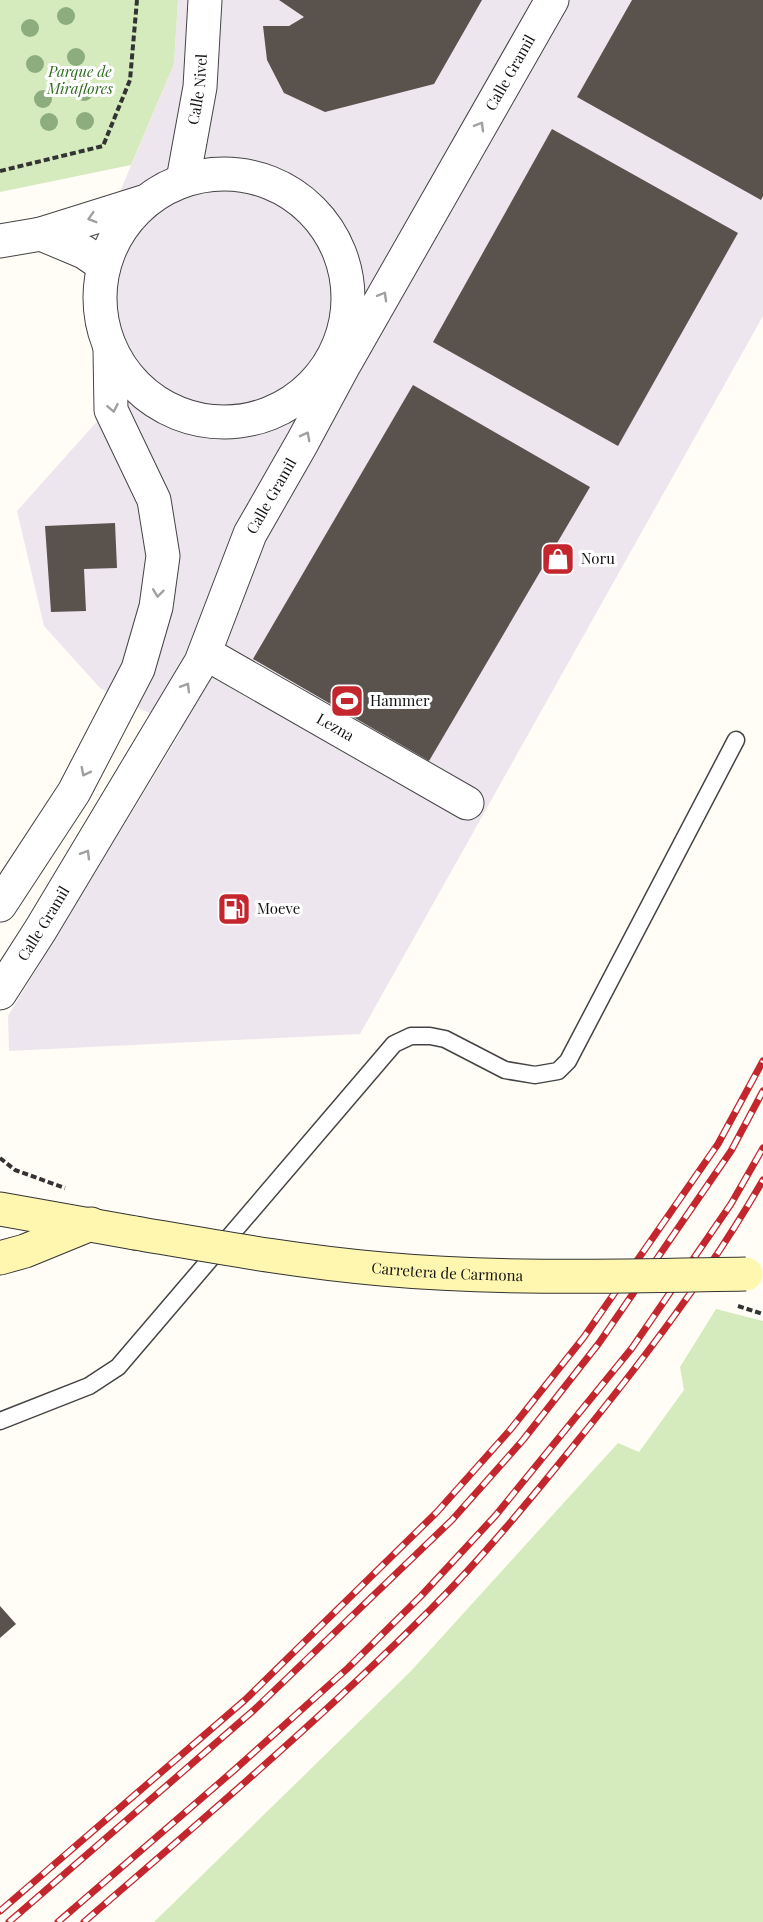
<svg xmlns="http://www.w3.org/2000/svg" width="763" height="1922" viewBox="0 0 763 1922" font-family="'Playfair Display',serif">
  <rect width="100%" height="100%" fill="#fffdf5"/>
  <!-- industrial -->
  <polygon fill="#eee6ef" points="178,0 763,0 763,316 360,1034 9,1051 8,1016 182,730 100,688 44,626 17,511 100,418 86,272 174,64"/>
  <!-- green -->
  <g fill="#d5ebbd">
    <polygon points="0,0 178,0 174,64 131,165 0,192"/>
    <polygon points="716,1309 763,1321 763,1922 154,1922 411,1671 618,1443 639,1452 684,1390 680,1367"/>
  </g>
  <!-- building -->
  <g fill="#5a524d">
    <polygon points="279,0 482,0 434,84 325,112 284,93 267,60 263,26 289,26 304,17"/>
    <polygon points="632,0 763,0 763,196 761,200 577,97"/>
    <polygon points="552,129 738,233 618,446 433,342"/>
    <polygon points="413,385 590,487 429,761 253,659"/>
    <polygon points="115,523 117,568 84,569 86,611 51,612 45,526"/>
    <polygon points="0,1606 16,1624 0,1638"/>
  </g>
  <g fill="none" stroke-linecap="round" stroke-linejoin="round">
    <defs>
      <polyline id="lane" points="0,1421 89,1386 118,1367 394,1044 411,1036 430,1036 445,1039 505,1070 535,1075 558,1071 568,1061 736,740"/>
      <g id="street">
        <circle cx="224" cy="298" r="124"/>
        <path id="s1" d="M 183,180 L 200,87 L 205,0"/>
        <polyline points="41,234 84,252 103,265"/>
        <polyline points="0,241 41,234 143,202"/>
        <path id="s2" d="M 205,653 L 467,803"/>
        <polyline points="0,905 74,792 138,669 156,607 163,556 154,500 111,410 110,350"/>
        <path id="s3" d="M 0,993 L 41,929 L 201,662 L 250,534 L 302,443 L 344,365 L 552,0"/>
      </g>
      <g id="secondary">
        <polyline points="0,1209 135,1233"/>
        <polyline points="0,1258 25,1251 91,1224"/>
      </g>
    </defs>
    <!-- lane casing -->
    <use href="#lane" stroke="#444" stroke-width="19"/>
    <!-- street casing -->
    <use href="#street" stroke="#444" stroke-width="35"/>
    <!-- secondary casing -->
    <use href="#secondary" stroke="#333" stroke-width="35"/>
    <!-- path -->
    <g stroke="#333" stroke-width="4" stroke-dasharray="6 3" stroke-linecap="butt">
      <polyline points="0,171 103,146 130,80 137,0"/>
      <polyline points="0,1158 15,1170 65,1188"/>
      <polyline points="738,1306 763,1314"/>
    </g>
    <!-- lane -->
    <use href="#lane" stroke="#fff" stroke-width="16"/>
    <!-- street -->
    <use href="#street" stroke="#fff" stroke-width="33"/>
    <!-- secondary -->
    <use href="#secondary" stroke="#fff6b0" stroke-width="33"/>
    <defs>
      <g id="rail">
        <polyline points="0,1911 245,1700 437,1512 510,1430 584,1337 718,1144 763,1061"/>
        <polyline points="9,1922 254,1710 452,1520 523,1440 599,1343 731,1151 763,1091"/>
        <polyline points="58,1922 232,1772 348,1668 421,1596 496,1515 632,1348 731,1204 763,1148"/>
        <path d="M 84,1922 C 202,1820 321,1719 431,1609 C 483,1557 529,1501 575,1444 C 643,1360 709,1274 763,1180"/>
      </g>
    </defs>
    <!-- rail casing -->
    <use href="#rail" stroke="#c4262e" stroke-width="7"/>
    <!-- rail -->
    <use href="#rail" stroke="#fff" stroke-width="4.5" stroke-dasharray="14" stroke-linecap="butt"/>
    <defs>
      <g id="secondary-bridge">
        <path id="s4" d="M 135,1233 C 217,1247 299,1262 382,1269 C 503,1280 625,1276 746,1274"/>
      </g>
    </defs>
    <!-- secondary-bridge casing -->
    <use href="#secondary-bridge" stroke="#333" stroke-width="35" stroke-linecap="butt"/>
    <!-- secondary-bridge -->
    <use href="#secondary-bridge" stroke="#fff6b0" stroke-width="33"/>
  </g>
  <!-- trees -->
  <g fill="#8dad7f">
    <circle cx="66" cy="16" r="9"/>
    <circle cx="30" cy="28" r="9"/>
    <circle cx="76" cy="57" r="9"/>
    <circle cx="35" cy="64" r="9"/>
    <circle cx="84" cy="92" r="9"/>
    <circle cx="43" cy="99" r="9"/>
    <circle cx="85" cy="121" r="9"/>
    <circle cx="49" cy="122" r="9"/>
  </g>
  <!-- one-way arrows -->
  <defs><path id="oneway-chevron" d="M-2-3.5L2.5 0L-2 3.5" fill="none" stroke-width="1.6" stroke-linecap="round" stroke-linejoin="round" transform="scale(1.5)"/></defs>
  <g stroke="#a0a0a0">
    <use href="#oneway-chevron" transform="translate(480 126) rotate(-60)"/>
    <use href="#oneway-chevron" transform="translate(92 218) rotate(163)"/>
    <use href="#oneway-chevron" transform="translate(383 296) rotate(-60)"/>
    <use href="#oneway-chevron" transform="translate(113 408) rotate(79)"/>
    <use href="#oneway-chevron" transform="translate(306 436) rotate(-62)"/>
    <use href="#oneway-chevron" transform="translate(158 593) rotate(97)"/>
    <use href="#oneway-chevron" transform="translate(186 687) rotate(-59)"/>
    <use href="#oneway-chevron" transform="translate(85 772) rotate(117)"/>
    <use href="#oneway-chevron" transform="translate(86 854) rotate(-59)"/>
  </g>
  <!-- icons -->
  <defs>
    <symbol id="shop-square" viewBox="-11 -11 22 22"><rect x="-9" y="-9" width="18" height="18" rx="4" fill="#c4262e" stroke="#fff"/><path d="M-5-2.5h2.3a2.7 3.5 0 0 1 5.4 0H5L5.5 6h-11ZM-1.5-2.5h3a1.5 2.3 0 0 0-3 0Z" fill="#fff"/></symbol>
    <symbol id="stadium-square" viewBox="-11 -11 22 22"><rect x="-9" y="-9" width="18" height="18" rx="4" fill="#c4262e" stroke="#fff"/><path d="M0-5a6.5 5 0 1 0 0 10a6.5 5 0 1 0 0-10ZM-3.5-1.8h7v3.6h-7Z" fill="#fff"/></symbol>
    <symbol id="fuel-square" viewBox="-11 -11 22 22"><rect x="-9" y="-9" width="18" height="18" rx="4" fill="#c4262e" stroke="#fff"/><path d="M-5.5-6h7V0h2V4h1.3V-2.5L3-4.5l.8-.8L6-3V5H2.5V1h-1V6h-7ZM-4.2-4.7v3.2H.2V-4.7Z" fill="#fff"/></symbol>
  </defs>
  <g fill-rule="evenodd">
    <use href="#shop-square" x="539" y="540" width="38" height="38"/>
    <use href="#stadium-square" x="328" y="682" width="38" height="38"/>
    <use href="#fuel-square" x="215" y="890" width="38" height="38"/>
  </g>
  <g text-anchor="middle" stroke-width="6" stroke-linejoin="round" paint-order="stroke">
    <!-- park labels -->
    <g font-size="15" font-style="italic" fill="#2f6b1f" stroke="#fff">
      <text x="80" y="77">Parque de<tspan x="80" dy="17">Miraflores</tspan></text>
    </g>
    <!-- street labels -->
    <g font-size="15" fill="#111" stroke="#fff">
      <text dy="5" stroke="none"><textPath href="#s3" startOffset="1054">Calle Gramil</textPath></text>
      <text dy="5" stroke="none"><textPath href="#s1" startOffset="92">Calle Nivel</textPath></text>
      <text dy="5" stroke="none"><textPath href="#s3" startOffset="568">Calle Gramil</textPath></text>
      <text dy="5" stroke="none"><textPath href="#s2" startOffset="150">Lezna</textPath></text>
      <text dy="5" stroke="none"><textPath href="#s3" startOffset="82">Calle Gramil</textPath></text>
      <text dy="5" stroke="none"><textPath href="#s4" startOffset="315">Carretera de Carmona</textPath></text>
    </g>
    <!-- poi labels -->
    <g font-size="15" fill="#111" stroke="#fff" text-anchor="start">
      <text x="581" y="564">Noru</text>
      <text x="370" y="706">Hammer</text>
      <text x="257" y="914">Moeve</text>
    </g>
  </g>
</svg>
